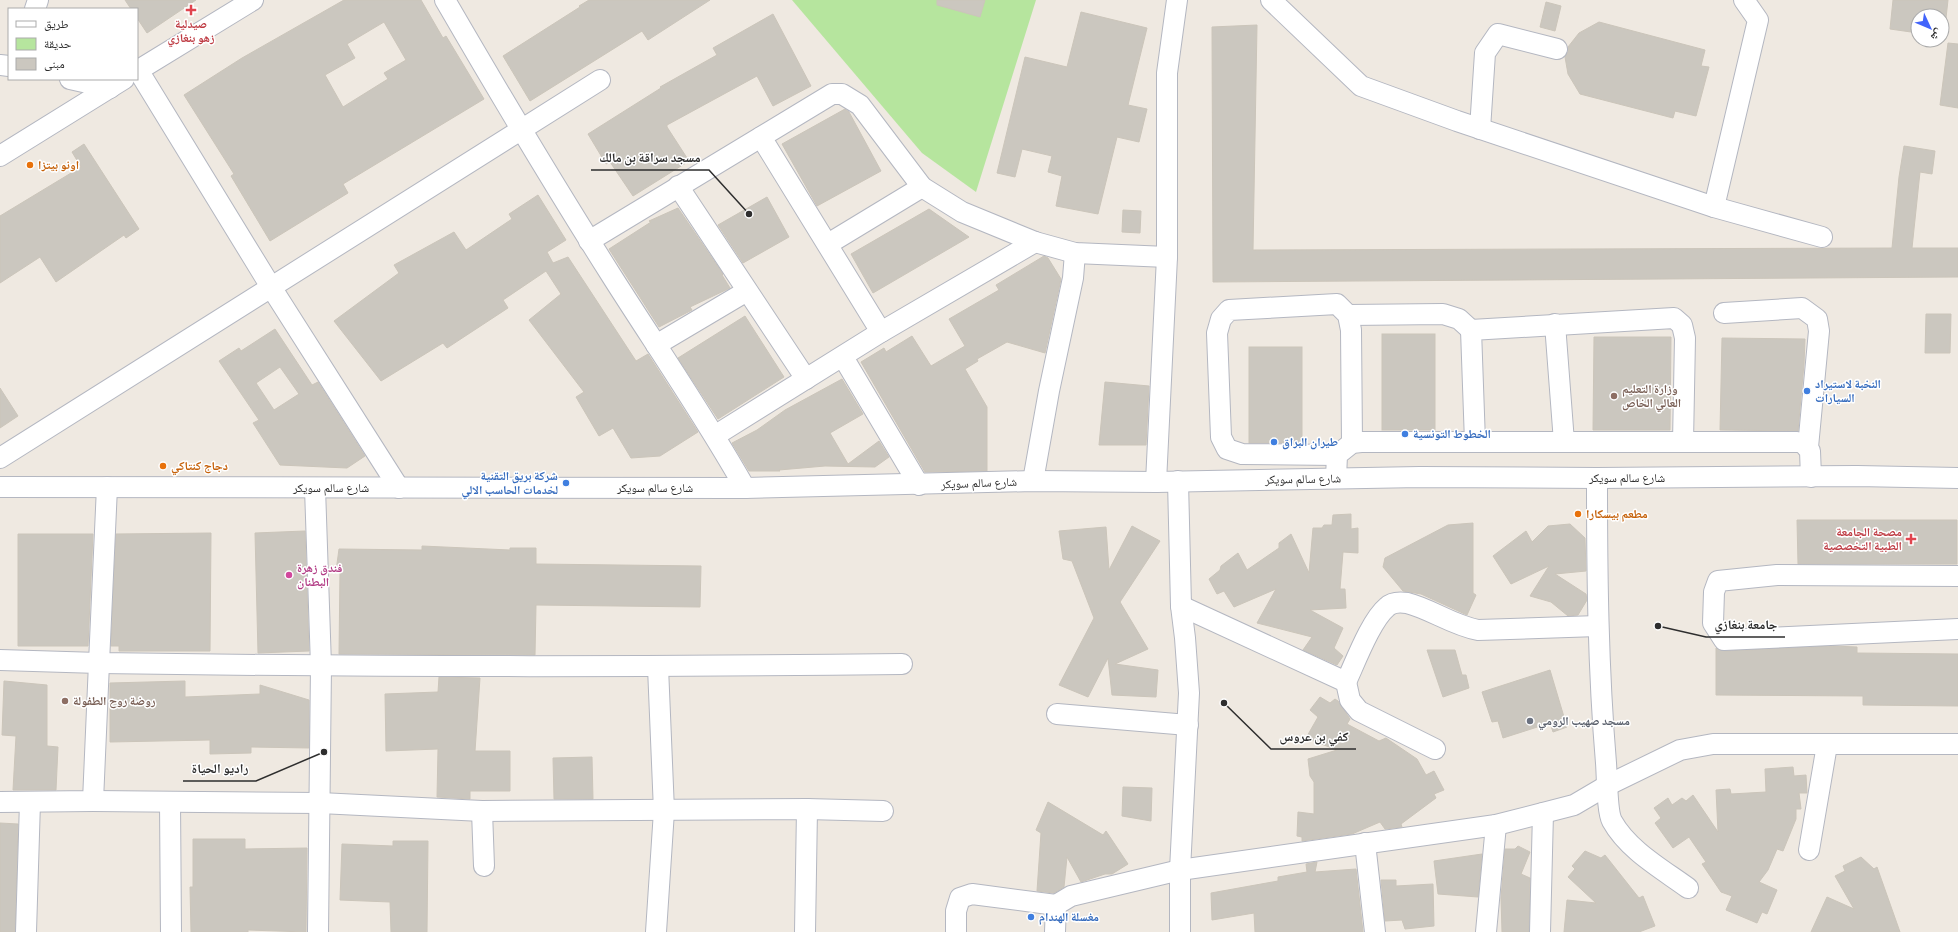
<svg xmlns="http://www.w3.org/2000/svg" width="1958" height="932" viewBox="0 0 1958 932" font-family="'Fira Sans Condensed','Noto Naskh Arabic',sans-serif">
  <rect width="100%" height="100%" fill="#efe9e1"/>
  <!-- green -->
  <polygon fill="#b6e59e" points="792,0 1036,0 976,192 922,153"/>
  <!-- building -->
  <g fill="#cbc7bf" stroke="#cbc5ba" fill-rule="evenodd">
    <polygon points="125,0 196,0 147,33 137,18 137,9 131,9"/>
    <path d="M 344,0 L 421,0 L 443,38 L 446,36 L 484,99 L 343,184 L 348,193 L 270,241 L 231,176 L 234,174 L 184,95 L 242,58 ZM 384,22 L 406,60 L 384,73 L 388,79 L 343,107 L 325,75 L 355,58 L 347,44 Z"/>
    <polygon points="589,0 710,0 648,40 642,31 530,101 503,56 580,7 579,6"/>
    <polygon points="937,0 985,0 980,17 937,5"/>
    <polygon points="1893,0 1948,0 1944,36 1942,35 1942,16 1918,16 1918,33 1890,29"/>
    <polygon points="1546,2 1561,6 1555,31 1540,27"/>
    <polygon points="1081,12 1147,28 1128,105 1147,109 1139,142 1117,137 1098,214 1056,206 1062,176 1048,172 1052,156 1022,149 1015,177 997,173 1025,57 1067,67"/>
    <polygon points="773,14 811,86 773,106 757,76 667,125 667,127 689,161 633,196 610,162 606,164 588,134 661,88 660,87 717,55 713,48"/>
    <polygon points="1599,22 1705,50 1701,66 1709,67 1696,116 1675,111 1673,118 1580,94 1568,74 1565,57 1568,52 1568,47 1579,33"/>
    <polygon points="1257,25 1253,250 1892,248 1899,177 1904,146 1935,151 1932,174 1920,172 1912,248 1958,248 1958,277 1213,282 1212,27"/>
    <polygon points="1948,43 1958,44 1958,108 1940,105"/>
    <polygon points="845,109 849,112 881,171 817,206 782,144"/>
    <polygon points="84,144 139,229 126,238 124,235 56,282 40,257 0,283 0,216 81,167 72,152"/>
    <polygon points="538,195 566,240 547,252 553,263 568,257 636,361 648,354 698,432 660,456 631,458 613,428 599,436 576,397 584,392 529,320 561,294 546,271 503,300 508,308 447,348 443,343 381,381 334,321 399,273 394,265 454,232 466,250 512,219 509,214"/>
    <polygon points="767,197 789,237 743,263 718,225"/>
    <polygon points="678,208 723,274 722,275 730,288 690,307 692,310 659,327 609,249 651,222 649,221"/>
    <polygon points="929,209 969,237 873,293 851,254"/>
    <polygon points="1123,210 1141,211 1140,233 1122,232"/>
    <polygon points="1044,256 1048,258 1061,279 1045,353 1007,342 977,359 978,361 965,369 987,407 987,471 925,472 861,362 884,348 886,352 912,336 931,366 965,346 949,319 999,290 996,285"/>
    <polygon points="1926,314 1951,314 1950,353 1925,353"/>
    <polygon points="745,316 784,377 718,419 678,358"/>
    <path d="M 275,329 L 312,385 L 318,382 L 365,456 L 347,468 L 280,465 L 253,423 L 259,420 L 219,361 L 239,348 L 241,351 ZM 280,367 L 299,394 L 274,410 L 256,383 Z"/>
    <rect x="1382" y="334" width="53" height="96"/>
    <polygon points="1594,337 1671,337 1670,430 1593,430"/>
    <polygon points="1722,338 1805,339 1804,364 1798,431 1720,430"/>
    <rect x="1249" y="347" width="53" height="96"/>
    <polygon points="842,379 863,414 830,433 848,464 879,441 889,457 875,467 825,466 779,470 780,471 749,471 732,443 757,430 785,410"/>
    <polygon points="1105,382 1149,386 1146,445 1099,445"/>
    <polygon points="0,388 18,416 0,428"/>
    <polygon points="1351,514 1351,529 1358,528 1358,553 1343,552 1340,589 1345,589 1346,608 1310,610 1343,628 1334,648 1343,656 1337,665 1303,650 1312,637 1257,623 1276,589 1234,607 1224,591 1217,594 1209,579 1220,570 1221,566 1238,553 1247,570 1279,548 1279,543 1291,534 1309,573 1313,528 1322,528 1324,525 1332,525 1333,515"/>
    <polygon points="1797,520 1957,520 1957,564 1798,564"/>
    <polygon points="1473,523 1473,593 1476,595 1467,615 1421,594 1403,591 1383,567 1385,558 1448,525"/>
    <polygon points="1570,524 1585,538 1586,571 1555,574 1586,594 1587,600 1578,615 1568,616 1551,602 1530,596 1549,566 1511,584 1493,556 1526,531 1532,542 1548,526"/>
    <polygon points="1132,526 1160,541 1120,602 1148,649 1115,664 1158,670 1156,697 1112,695 1108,658 1088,697 1059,685 1094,618 1072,561 1063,559 1059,531 1106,527 1109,570"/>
    <polygon points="305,531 309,651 258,653 255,533"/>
    <polygon points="211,533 210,651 119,651 119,646 111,646 116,534"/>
    <polygon points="18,534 93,534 88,646 18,646"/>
    <polygon points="422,546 510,550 510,548 536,548 536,564 701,566 700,607 536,605 535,655 339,654 340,571 336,571 339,549 422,550"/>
    <polygon points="1833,646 1857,647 1857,653 1958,654 1958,706 1863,705 1863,696 1716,695 1716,648 1725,651"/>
    <polygon points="1427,650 1455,650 1462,675 1466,675 1469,688 1443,697"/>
    <polygon points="1550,670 1567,727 1553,732 1550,723 1503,738 1498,721 1492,722 1482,692"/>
    <polygon points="439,677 480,678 475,751 510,751 510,791 470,791 470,799 437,797 438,749 386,751 385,694 438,692"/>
    <polygon points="4,681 47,685 47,746 58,747 56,790 13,790 16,736 2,735"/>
    <polygon points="185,681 185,697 260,694 260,685 309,700 309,748 251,747 251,753 210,754 210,740 110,742 110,683"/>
    <polygon points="1320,697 1330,703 1335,699 1338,701 1350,719 1347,724 1379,741 1386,738 1417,759 1426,775 1434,771 1444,790 1434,794 1436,798 1401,824 1402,827 1385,829 1380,822 1352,834 1302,841 1302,837 1297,836 1298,812 1314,814 1314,782 1310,776 1308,759 1337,750 1306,738 1318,717 1310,710"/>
    <polygon points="592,757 593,799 554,799 553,758"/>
    <polygon points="1793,767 1794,776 1806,775 1807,793 1799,793 1801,809 1796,809 1796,819 1783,851 1777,849 1768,870 1759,882 1777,890 1767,914 1762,912 1757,923 1726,910 1732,896 1721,892 1702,864 1706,862 1689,837 1673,848 1655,823 1661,818 1654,808 1668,798 1672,805 1682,798 1686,801 1693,795 1718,832 1716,790 1730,789 1731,794 1766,792 1765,769"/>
    <polygon points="1123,787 1152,788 1151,821 1122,816"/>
    <polygon points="1048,802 1103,835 1106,831 1128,864 1112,874 1105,874 1081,882 1067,857 1064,887 1054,893 1037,891 1041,833 1036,830"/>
    <polygon points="0,823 18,824 15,932 0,932"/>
    <polygon points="193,839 245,839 245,849 307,848 306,932 248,930 248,932 191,932 190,887 193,887"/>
    <polygon points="393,841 428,841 427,932 391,932 390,902 340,900 342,844 393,846"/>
    <polygon points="1518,846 1530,852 1521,874 1530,878 1529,932 1502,932 1501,898 1505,849 1515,849"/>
    <polygon points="1585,851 1601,858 1605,855 1639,898 1643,896 1655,926 1639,932 1564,932 1567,900 1596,903 1568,877 1575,869 1572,866"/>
    <polygon points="1482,854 1478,897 1438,894 1434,861"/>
    <polygon points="1861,857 1874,869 1877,867 1900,932 1811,932 1827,897 1854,909 1835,876 1845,871 1843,866"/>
    <polygon points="1317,862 1315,872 1356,869 1363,932 1255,932 1254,913 1212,920 1211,893 1278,881 1278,877 1307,872 1306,864"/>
    <polygon points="1381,880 1396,880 1396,886 1433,884 1434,926 1405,929 1402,920 1385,921"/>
  </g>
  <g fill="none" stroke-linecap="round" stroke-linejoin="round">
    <defs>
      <g id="minor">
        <path d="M 445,0 C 499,93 554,185 611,275 C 656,346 704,415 745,488"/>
        <polyline points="1271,0 1361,86 1457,121 1714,207 1822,237"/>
        <polyline points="35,9 38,0"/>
        <polyline points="0,65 9,66"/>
        <polyline points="138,70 271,287 399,488"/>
        <polyline points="137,71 253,0"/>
        <polyline points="70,79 110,88"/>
        <polyline points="1480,129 1485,53 1498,34 1557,49"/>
        <polyline points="761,137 881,332"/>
        <polyline points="0,156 124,79"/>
        <polyline points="678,186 806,379"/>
        <polyline points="1714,207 1758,20 1744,0"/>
        <polyline points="589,241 832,94 842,94 860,105 922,187 962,212 1035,242 1075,253 1167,257"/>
        <polyline points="828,244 922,187"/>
        <polyline points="1724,313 1802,308 1817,319 1819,331 1808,447"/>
        <polyline points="1348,315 1443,314 1459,319 1471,330"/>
        <polyline points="1555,324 1564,442"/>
        <polyline points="656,345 747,291"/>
        <polyline points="843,357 919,485"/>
        <polyline points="716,435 881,332 1035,242"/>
        <polyline points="1475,442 1471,330 1674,318 1682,325 1685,338 1683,442"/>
        <polyline points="1337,455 1242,454 1227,449 1221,437 1217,333 1221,319 1229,310 1337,304 1348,315 1351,330 1352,443"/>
        <polyline points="0,458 600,80"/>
        <polyline points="1336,478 1337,455 1352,443 1361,442 1797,442 1803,443 1810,451 1811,477"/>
        <path d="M 1597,478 C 1597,574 1598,668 1606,763 C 1607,775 1607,812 1612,821 C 1628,850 1662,869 1688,888"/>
        <polyline points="1033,481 1049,391 1073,278 1075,253"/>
        <polyline points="1178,481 1181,606 1185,638 1189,693 1180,870 1180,932"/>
        <polyline points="1156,482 1167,257 1167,73 1177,0"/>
        <polyline points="0,487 745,488 1033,481 1156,482 1420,477 1597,478 1857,476 1958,478"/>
        <path d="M 107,487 L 99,663 C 367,667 634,667 902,664"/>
        <polyline points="315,488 321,666 318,932"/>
        <polyline points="1958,576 1777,575 1718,581 1714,592 1713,623 1724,640 1958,629"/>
        <polyline points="1181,606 1346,682 1350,700 1359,711 1435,749"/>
        <polyline points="0,660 99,663 93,801 0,802"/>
        <path d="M 1346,682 C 1355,663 1371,620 1387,607 C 1392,602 1400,602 1407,603 C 1431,609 1452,625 1478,630 L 1598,626"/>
        <polyline points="1057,714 1188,725"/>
        <polyline points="93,801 320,803 482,811 807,809 883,811"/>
        <polyline points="170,802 171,932"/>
        <polyline points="482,811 484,866"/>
        <polyline points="1365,843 1375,932"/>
        <polyline points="1809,850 1827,745"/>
        <polyline points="26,932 30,802"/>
        <polyline points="656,932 664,811 658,667"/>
        <polyline points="805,932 807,809"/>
        <polyline points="956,932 956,911 960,898 972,894 1056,905"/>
        <polyline points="1055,932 1056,905 1071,896 1180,870 1496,825 1574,805 1608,785 1680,750 1713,744 1958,744"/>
        <polyline points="1486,932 1496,825"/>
        <polyline points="1540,932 1543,813"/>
      </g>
    </defs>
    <!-- minor casing -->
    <use href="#minor" stroke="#b4b7c1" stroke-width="22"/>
    <!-- minor -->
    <use href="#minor" stroke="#fff" stroke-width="20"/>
  </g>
  <!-- markers -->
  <g fill="#e0444e" stroke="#fff" stroke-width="1.5">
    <path d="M189 4h4v4h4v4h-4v4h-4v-4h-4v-4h4z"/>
    <path d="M1909 533h4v4h4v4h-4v4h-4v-4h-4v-4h4z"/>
  </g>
  <g fill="#e8710a" stroke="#fff" stroke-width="1.5">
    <circle cx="30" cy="165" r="4"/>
    <circle cx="163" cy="466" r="4"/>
    <circle cx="1578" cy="514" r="4"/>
  </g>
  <g fill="#3f7fe0" stroke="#fff" stroke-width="1.5">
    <circle cx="1807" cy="391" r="4"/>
    <circle cx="1405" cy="434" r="4"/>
    <circle cx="1274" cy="442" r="4"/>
    <circle cx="566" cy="483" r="4"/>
    <circle cx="1031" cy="917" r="4"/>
  </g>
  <g fill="#8d6e63" stroke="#fff" stroke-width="1.5">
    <circle cx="1614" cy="396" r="4"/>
    <circle cx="65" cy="701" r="4"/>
  </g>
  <circle fill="#d1479c" stroke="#fff" stroke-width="1.5" cx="289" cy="575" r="4"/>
  <circle fill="#6b7280" stroke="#fff" stroke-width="1.5" cx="1530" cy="721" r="4"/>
  <g text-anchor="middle" stroke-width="3" stroke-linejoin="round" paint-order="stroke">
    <!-- health labels -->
    <g font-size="12" font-weight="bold" fill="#be3a42" stroke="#fff">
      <text x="191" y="28">صيدلية<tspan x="191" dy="14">زهو بنغازي</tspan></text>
      <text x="1902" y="536" text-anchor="end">مصحة الجامعة<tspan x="1902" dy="14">الطبية التخصصية</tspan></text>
    </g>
    <!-- food labels -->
    <g font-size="12" font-weight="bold" fill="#c56008" stroke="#fff" text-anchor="start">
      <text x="38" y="169">اونو بيتزا</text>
      <text x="171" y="470">دجاج كنتاكي</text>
      <text x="1586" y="518">مطعم بيسكارا</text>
    </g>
    <!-- shop labels -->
    <g font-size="12" font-weight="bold" fill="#366cbe" stroke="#fff" text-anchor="start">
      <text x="1815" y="388">النخبة لاستيراد<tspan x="1815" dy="14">السيارات</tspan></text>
      <text x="1413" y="438">الخطوط التونسية</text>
      <text x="1282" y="446">طيران البراق</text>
      <text x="558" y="480" text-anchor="end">شركة بريق التقنية<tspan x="558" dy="14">لخدمات الحاسب الالي</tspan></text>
      <text x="1039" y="921">مغسلة الهندام</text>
    </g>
    <!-- education labels -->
    <g font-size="12" font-weight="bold" fill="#785e54" stroke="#fff" text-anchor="start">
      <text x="1622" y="393">وزارة التعليم<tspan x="1622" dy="14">العالي الخاص</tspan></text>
      <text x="73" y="705">روضة روح الطفولة</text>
    </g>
    <!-- street labels -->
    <g font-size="12" fill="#2e2e2e" stroke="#fff">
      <text x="1627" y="482">شارع سالم سويكر</text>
      <text transform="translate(1303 479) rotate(-1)" y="4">شارع سالم سويكر</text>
      <text transform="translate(979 483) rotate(-2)" y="4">شارع سالم سويكر</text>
      <text x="331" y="492">شارع سالم سويكر</text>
      <text x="655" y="492">شارع سالم سويكر</text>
    </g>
    <!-- hotel labels -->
    <g font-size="12" font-weight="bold" fill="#b23c85" stroke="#fff" text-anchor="start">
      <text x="297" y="572">فندق زهرة<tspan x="297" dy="14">البطنان</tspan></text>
    </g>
    <!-- worship labels -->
    <g font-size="12" font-weight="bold" fill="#5b616d" stroke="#fff" text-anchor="start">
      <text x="1538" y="725">مسجد صهيب الرومي</text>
    </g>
  </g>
  <!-- callouts -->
  <path fill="none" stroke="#2e2e2e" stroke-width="1.5" d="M749 214L709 170H591M1658 626L1706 637H1785M1224 703L1271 749H1356M324 752L256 781H183"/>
  <g fill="#2e2e2e" stroke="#fff" stroke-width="1.5">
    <circle cx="749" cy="214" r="4"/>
    <circle cx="1658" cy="626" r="4"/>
    <circle cx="1224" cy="703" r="4"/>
    <circle cx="324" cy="752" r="4"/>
  </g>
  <g font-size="13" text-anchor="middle" font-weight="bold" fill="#2e2e2e" stroke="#fff" stroke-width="3" stroke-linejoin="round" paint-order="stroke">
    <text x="650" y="162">مسجد سراقة بن مالك</text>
    <text x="1746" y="629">جامعة بنغازي</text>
    <text x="1314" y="741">كفي بن عروس</text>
    <text x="220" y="773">راديو الحياة</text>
  </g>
  <!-- legend -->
  <rect x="8" y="8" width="130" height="72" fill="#ffffff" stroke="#ababab"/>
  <rect x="16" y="21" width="20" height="6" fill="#ffffff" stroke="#ababab"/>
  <text x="44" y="28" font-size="12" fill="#2e2e2e">طريق</text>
  <rect x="16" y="38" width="20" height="12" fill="#b6e59e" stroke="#ababab"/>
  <text x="44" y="48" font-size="12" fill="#2e2e2e">حديقة</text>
  <rect x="16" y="58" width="20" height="12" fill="#cbc7bf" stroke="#ababab"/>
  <text x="44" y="68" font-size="12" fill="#2e2e2e">مبنى</text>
  <!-- north arrow -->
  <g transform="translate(1930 28) rotate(134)"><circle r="19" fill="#ffffff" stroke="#ababab"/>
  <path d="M0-3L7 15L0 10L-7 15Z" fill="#4264fb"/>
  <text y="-6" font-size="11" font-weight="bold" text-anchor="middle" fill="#2e2e2e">ش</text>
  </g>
</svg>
